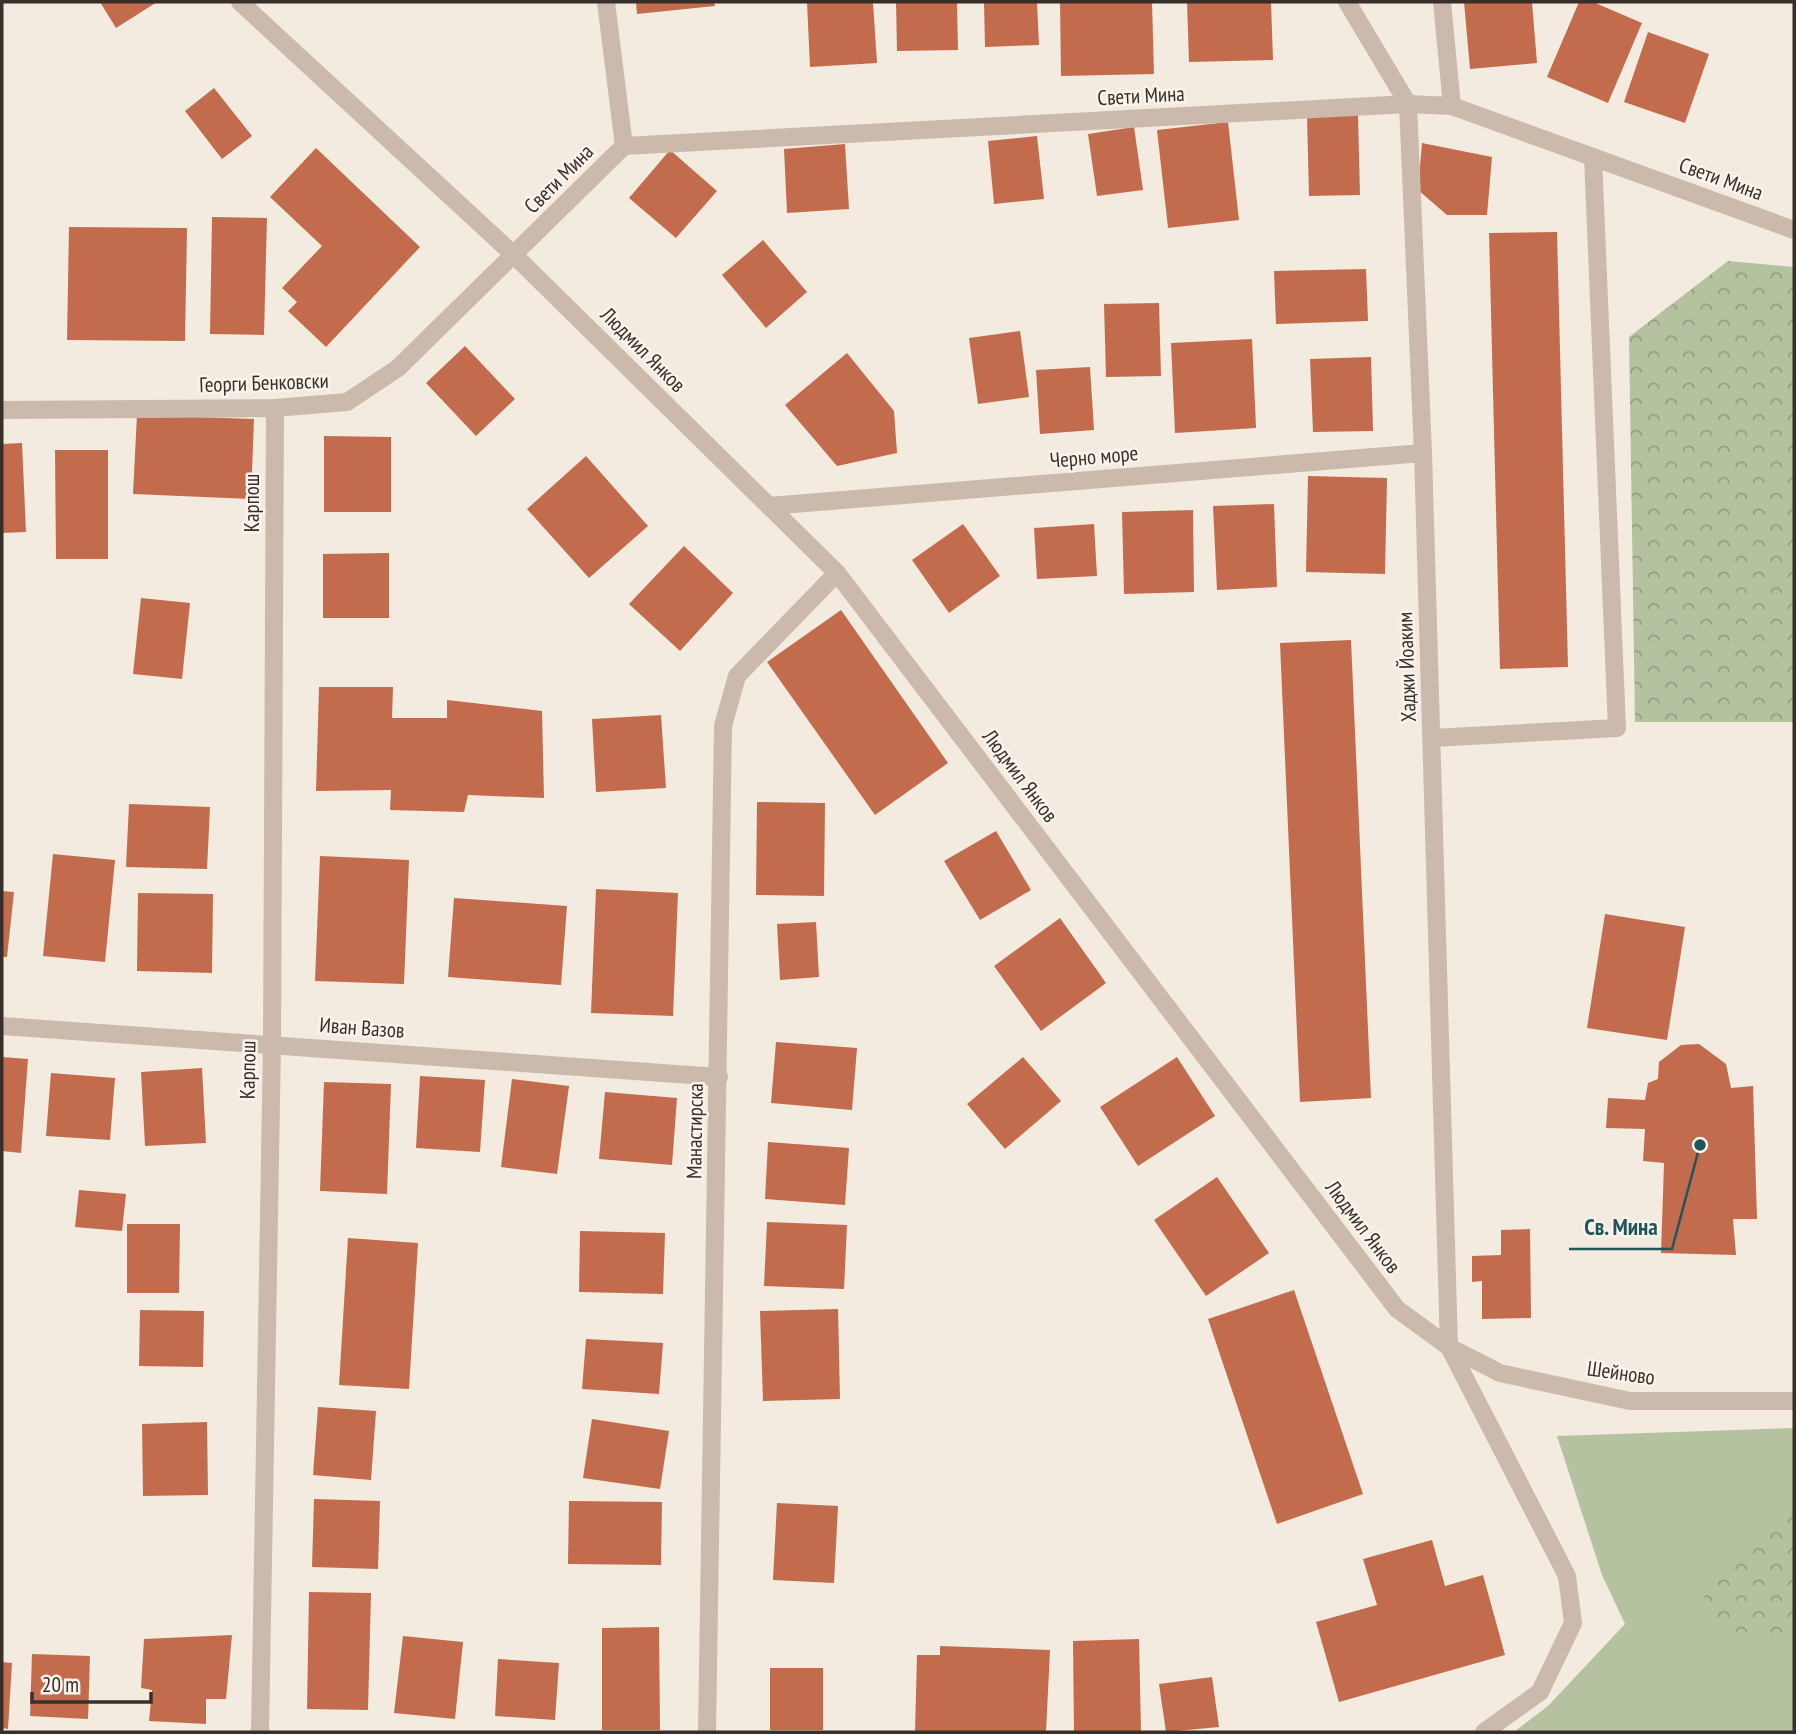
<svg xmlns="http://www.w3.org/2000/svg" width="1796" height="1734" viewBox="0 0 1796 1734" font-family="'PT Sans Narrow',sans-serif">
  <defs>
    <pattern id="forest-crowns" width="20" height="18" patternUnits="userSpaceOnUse" patternTransform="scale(1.75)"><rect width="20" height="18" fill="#b5c29f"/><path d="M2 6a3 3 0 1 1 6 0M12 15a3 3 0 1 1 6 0" fill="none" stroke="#949e82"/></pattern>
  </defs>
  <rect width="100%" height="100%" fill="#f3eae0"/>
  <!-- grass -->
  <polygon fill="#b5c29f" points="1794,1428 1794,1732 1514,1732 1548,1706 1625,1624 1602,1575 1557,1436"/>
  <!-- forest -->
  <g fill="url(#forest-crowns)">
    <polygon points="1728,261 1794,267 1794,722 1635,722 1629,337"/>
    <path d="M 1794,1496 L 1794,1638 L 1758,1634 L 1727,1643 L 1697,1609 C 1721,1565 1756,1528 1794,1496 Z"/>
  </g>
  <!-- building -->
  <g fill="#c36c4d">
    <polygon points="100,2 157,2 116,28"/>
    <polygon points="636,2 714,2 715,6 637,14"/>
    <polygon points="807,2 873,2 877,63 810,67"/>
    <polygon points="896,2 957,2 958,50 897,51"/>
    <polygon points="984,2 1037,2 1039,45 985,47"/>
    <polygon points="1060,2 1152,2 1154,74 1061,76"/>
    <polygon points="1187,2 1271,2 1273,60 1189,62"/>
    <polygon points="1464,2 1532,2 1537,63 1470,69"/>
    <polygon points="1579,2 1593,2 1642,23 1608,103 1547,77"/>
    <polygon points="1648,32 1709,54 1685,123 1624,102"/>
    <polygon points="214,88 252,136 222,159 185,111"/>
    <polygon points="1358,115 1360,195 1309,196 1307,116"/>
    <polygon points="1228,122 1239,220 1168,228 1157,130"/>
    <polygon points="1134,127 1143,190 1097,196 1088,134"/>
    <polygon points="1037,136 1044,199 994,204 988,141"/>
    <polygon points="1422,143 1492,157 1487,215 1447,215 1418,190"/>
    <polygon points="845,144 849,209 787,213 784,149"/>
    <polygon points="316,148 420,247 326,347 288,311 297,302 282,288 322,246 270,197"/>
    <polygon points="670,150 717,191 676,238 629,198"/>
    <polygon points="212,217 267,218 264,335 210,334"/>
    <polygon points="69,227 187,228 185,341 67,340"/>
    <polygon points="1557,232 1568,667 1500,669 1489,233"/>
    <polygon points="763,240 807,292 766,328 722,275"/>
    <polygon points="1366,269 1368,321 1276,324 1274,271"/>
    <polygon points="1159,303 1161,376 1106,377 1104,304"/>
    <polygon points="1020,331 1029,397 978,404 969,338"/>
    <polygon points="1252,339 1256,428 1175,433 1171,343"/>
    <polygon points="465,346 515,399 476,436 426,383"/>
    <polygon points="847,353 894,411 897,453 837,466 785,405"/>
    <polygon points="1371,357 1373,431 1313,432 1310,359"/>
    <polygon points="1090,367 1094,430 1040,434 1036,370"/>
    <polygon points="137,415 254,419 251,499 133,494"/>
    <polygon points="324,436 391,437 391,512 324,512"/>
    <polygon points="22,443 26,532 2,533 2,444"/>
    <polygon points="55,450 108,450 108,559 56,559"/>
    <polygon points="586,456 648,526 589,578 527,509"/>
    <polygon points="1308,476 1387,478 1385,574 1306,572"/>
    <polygon points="1274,504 1277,587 1217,590 1213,506"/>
    <polygon points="1193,510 1194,592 1124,594 1122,512"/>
    <polygon points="963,524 1000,576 949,613 912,560"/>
    <polygon points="1094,524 1097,576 1037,579 1034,528"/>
    <polygon points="684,546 733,593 680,651 629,604"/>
    <polygon points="389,553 389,618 323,618 323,554"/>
    <polygon points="141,598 190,603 182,679 133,674"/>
    <polygon points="841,610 948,763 875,815 767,662"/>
    <polygon points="1351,640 1371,1098 1300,1102 1280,643"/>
    <polygon points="319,687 393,687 392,718 447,718 447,700 542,711 544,798 468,795 464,812 390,810 391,790 316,791"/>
    <polygon points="661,715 666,788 596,792 592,719"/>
    <polygon points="757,802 825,803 824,896 756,895"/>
    <polygon points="129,804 210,807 207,869 126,867"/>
    <polygon points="996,831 1031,890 980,920 944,861"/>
    <polygon points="53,854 115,860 105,962 43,956"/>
    <polygon points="320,856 409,860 404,984 315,981"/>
    <polygon points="596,889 678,893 673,1016 591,1013"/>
    <polygon points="2,891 14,892 7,957 2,957"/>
    <polygon points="138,893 213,894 212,973 137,971"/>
    <polygon points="454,898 567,906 561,985 448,977"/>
    <polygon points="1605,914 1685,927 1667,1040 1587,1028"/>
    <polygon points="1060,918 1106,983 1041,1031 994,966"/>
    <polygon points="816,922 819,977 780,980 777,924"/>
    <polygon points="776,1042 857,1048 852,1110 771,1103"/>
    <polygon points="1699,1044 1726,1064 1731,1088 1753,1086 1757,1219 1733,1219 1736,1255 1661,1253 1664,1163 1643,1161 1645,1129 1606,1128 1608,1098 1645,1100 1648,1083 1658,1079 1659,1062 1681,1045"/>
    <polygon points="2,1057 28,1059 21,1153 2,1151"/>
    <polygon points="1023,1057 1061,1101 1005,1149 967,1104"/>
    <polygon points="1177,1057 1215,1116 1138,1166 1100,1107"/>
    <polygon points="202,1068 206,1143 145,1146 141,1072"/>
    <polygon points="51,1073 115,1078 110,1140 46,1136"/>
    <polygon points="420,1076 485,1080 480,1152 416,1148"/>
    <polygon points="512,1079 569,1086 557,1174 501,1167"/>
    <polygon points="324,1082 391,1084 387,1194 320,1191"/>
    <polygon points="605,1092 677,1098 672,1165 599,1159"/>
    <polygon points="768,1142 849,1148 845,1205 765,1199"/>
    <polygon points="1217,1177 1269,1253 1206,1296 1154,1220"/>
    <polygon points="79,1190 126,1194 122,1231 75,1227"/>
    <polygon points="767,1222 847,1225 844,1289 764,1286"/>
    <polygon points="127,1224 180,1224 179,1293 127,1293"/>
    <polygon points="1530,1229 1531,1318 1482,1319 1482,1281 1472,1282 1472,1256 1501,1255 1501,1230"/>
    <polygon points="580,1231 665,1233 663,1294 579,1292"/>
    <polygon points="348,1238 418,1243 409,1389 339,1385"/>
    <polygon points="1294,1290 1363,1494 1277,1524 1208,1319"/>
    <polygon points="838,1309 840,1399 763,1401 760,1311"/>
    <polygon points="140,1310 204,1311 203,1367 139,1366"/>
    <polygon points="586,1339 663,1343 659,1394 582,1389"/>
    <polygon points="318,1407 376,1411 371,1480 313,1475"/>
    <polygon points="592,1419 669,1431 660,1489 583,1478"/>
    <polygon points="207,1422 208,1495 143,1496 142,1424"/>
    <polygon points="314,1499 380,1501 378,1569 312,1567"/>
    <polygon points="569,1501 662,1502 661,1565 568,1564"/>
    <polygon points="777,1503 838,1506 834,1583 773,1580"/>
    <polygon points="1432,1540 1445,1586 1483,1575 1505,1655 1339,1702 1316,1622 1377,1605 1363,1559"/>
    <polygon points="309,1592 371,1593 368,1710 307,1709"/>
    <polygon points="659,1627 660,1730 602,1730 602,1628"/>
    <polygon points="232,1635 226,1699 206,1699 206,1724 149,1721 152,1690 141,1688 144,1639"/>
    <polygon points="403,1636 463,1642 455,1719 394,1713"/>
    <polygon points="1139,1639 1141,1732 1074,1732 1073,1641"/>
    <polygon points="940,1646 1050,1650 1046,1732 915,1732 917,1655 940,1655"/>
    <polygon points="32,1654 90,1656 88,1719 30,1716"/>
    <polygon points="498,1659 559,1663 555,1720 495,1716"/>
    <polygon points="2,1662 12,1663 8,1729 2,1728"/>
    <rect x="770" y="1668" width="53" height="62"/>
    <polygon points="1212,1677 1219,1727 1166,1732 1159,1684"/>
  </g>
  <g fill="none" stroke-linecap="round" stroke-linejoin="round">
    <!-- minor -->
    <g stroke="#cbbaab" stroke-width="18">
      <polyline points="240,2 514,255 837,573 1397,1309 1449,1347 1567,1576 1573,1623 1540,1692 1484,1732"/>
      <polyline points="606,2 624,146"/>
      <polyline points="1347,2 1408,104 1423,453 1449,1347"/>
      <polyline points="1442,2 1452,106"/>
      <polyline points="2,410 275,408 347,402 398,368 624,146 1408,104 1452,106 1794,230"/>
      <polyline points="769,506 1423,453"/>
      <polyline points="1432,738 1617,728 1593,157"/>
      <polyline points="2,1026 719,1077"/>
      <polyline points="1449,1347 1500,1373 1630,1401 1794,1401"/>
      <polyline points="260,1732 272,1044 275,408"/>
      <polyline points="707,1732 723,726 737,676 837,573"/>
    </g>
  </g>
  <g text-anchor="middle" stroke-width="5" stroke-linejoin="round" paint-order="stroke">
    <!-- street labels -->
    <g font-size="21" fill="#392f2a" stroke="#faf4ec">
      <text transform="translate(1141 96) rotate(-3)" y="7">Свети Мина</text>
      <text transform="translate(559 179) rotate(-45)" y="7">Свети Мина</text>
      <text transform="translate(1721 179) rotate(20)" y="7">Свети Мина</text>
      <text transform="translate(643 350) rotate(45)" y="7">Людмил Янков</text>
      <text transform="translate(264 383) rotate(-2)" y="7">Георги Бенковски</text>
      <text transform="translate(1094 457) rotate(-5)" y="7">Черно море</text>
      <text transform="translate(252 503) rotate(-90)" y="7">Карпош</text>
      <text transform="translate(1407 667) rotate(-92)" y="7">Хаджи Йоаким</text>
      <text transform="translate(1020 776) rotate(53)" y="7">Людмил Янков</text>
      <text transform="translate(362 1028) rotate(4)" y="7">Иван Вазов</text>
      <text transform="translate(248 1070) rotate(-89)" y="7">Карпош</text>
      <text transform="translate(695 1131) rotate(-89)" y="7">Манастирска</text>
      <text transform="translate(1363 1227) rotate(53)" y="7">Людмил Янков</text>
      <text transform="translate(1621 1373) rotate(8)" y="7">Шейново</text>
    </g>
  </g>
  <!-- callouts -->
  <path fill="none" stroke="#20555a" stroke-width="2.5" d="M1700 1145L1672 1249H1569"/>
  <circle fill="#20555a" stroke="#faf4ec" stroke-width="2.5" cx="1700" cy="1145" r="7"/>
  <g font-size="23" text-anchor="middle" font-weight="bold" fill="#20555a" stroke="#faf4ec" stroke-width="5" stroke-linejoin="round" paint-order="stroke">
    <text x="1621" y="1235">Св. Мина</text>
  </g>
  <!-- border -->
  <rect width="1796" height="1734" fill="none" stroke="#392f2a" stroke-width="7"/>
  <!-- scale -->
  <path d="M32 1692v10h119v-10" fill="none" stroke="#392f2a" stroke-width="3.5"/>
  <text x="42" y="1692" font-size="21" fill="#392f2a" stroke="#faf4ec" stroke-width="5" paint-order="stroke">20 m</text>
</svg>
